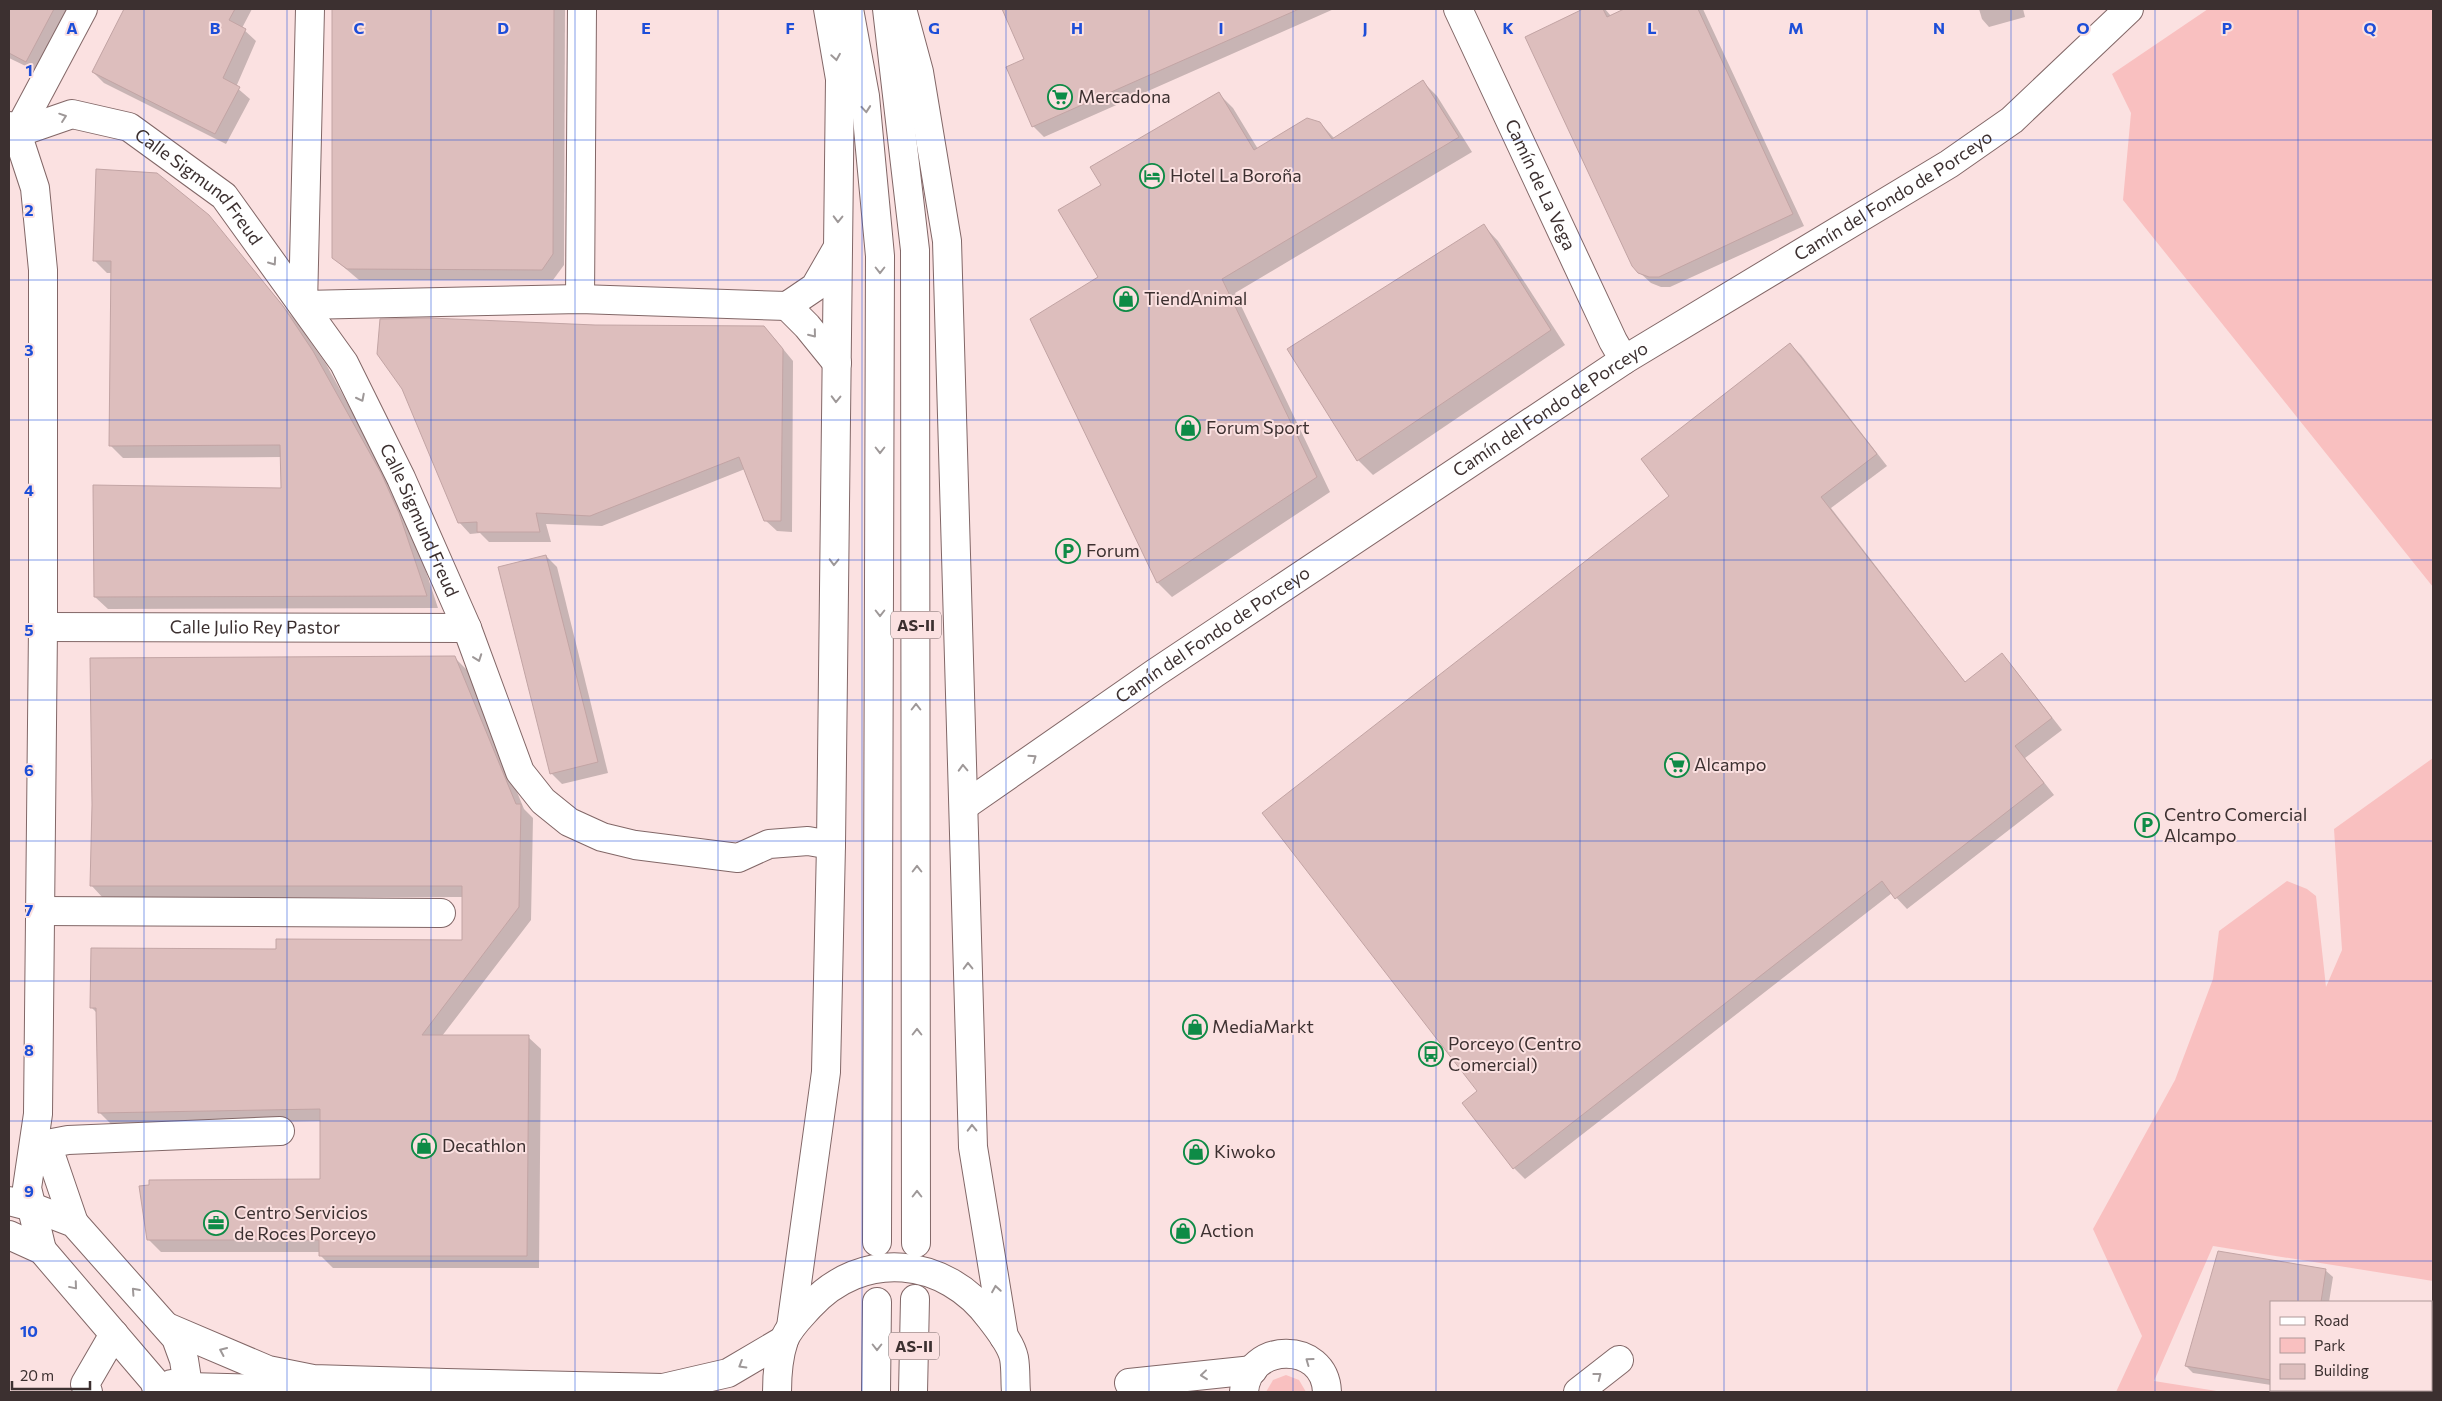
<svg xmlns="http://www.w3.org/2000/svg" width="2442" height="1401" viewBox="0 0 2442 1401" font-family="Commissioner,sans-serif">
  <rect width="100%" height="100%" fill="#fbe1e1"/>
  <!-- green -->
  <g fill="#f9c0c0">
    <polygon points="2208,9 2433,9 2433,587 2123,200 2131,113 2112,74"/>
    <polygon points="2433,758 2433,1281 2213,1246 2154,1381 2223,1392 2116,1392 2142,1336 2093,1229 2175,1080 2213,979 2219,931 2287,881 2307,889 2316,896 2326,987 2342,950 2334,829"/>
    <polygon points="1286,1375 1299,1380 1306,1392 1266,1392 1273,1380"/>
  </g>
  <!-- shadow -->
  <g fill="#0003">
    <polygon points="9,9 70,9 38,72 9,58"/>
    <polygon points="125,9 252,9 242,28 256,41 236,87 250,99 226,144 104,83 93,72"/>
    <polygon points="333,9 565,9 564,265 553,280 359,280 333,258"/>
    <polygon points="1004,9 1334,9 1044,137 1033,126 1026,59"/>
    <polygon points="1585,9 1605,9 1611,16 1626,9 1703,9 1804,226 1670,287 1661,287 1651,283 1639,272 1527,37"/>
    <polygon points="1979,9 2023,9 2025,17 1989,27 1982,19"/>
    <polygon points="1423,82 1437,96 1472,152 1235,293 1330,492 1172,597 1158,583 1032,320 1100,277 1103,185 1219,94 1233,108 1258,149 1320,123 1335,139"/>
    <polygon points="208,216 295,320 326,364 399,498 411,526 438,608 108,609 95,597 283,489 282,457 123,458 110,445 112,273 107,273 95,261"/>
    <polygon points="1484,226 1498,241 1565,345 1373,475 1358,460 1289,350"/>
    <polygon points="595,326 764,327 775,339 793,361 792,532 777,531 765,520 745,469 602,526 546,524 551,542 489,542 480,533 470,534 459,522"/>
    <polygon points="1790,344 1801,355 1887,466 1831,508 1966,683 2002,655 2012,666 2062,730 2025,758 2054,795 1907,909 1892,893 1525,1179 1514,1168 1479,1092 1671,496"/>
    <polygon points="546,556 557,567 608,773 562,784 551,773"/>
    <polygon points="454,657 467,670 524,809 533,818 531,920 442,1036 528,1037 541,1049 539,1268 333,1268 320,1255 321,1252 161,1252 148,1239 321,1181 322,1121 112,1125 99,1112 97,1013 92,1008 277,950 463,941 463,897 103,898 91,885"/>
    <polygon points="2219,1252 2325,1270 2333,1277 2329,1302 2271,1302 2271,1385 2193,1373 2186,1366"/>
    <polygon points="2301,1390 2316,1390 2316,1392"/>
  </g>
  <!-- building -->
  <g fill="#ddbebd" stroke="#c2a4a4">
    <polygon points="9,9 54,9 26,62 9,53"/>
    <polygon points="124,9 235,9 229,20 246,29 223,78 240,87 215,134 92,72"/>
    <polygon points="332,9 554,9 553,254 542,270 347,269 332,258"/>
    <polygon points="1002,9 1299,9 1032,127 1006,67 1024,59"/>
    <polygon points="1583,9 1603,9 1607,17 1624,9 1698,9 1793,214 1659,277 1649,277 1638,273 1632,266 1525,37"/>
    <polygon points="1423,80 1459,137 1222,279 1317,477 1157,583 1030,319 1098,277 1058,210 1101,185 1090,167 1219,92 1254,150 1307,118 1320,122 1332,139"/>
    <polygon points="96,169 157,173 209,215 283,306 313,351 381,473 399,513 427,596 94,597 93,485 281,488 280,445 109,446 111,261 93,261"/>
    <polygon points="1484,224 1551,330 1357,461 1287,349"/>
    <polygon points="430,318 595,325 764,326 783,349 781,521 764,521 739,457 590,516 536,513 540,532 477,532 477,522 458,523 402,389 377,354 380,319"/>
    <polygon points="1790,343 1877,454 1821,497 1965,682 2002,653 2052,718 2015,746 2044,783 1895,899 1882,881 1513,1169 1462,1103 1477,1091 1262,813 1669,496 1641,459"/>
    <polygon points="546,555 598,762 550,774 498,567"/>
    <polygon points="455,656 516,804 521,804 519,907 422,1035 529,1035 527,1256 319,1256 319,1240 147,1240 139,1186 149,1185 149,1180 320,1179 320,1109 98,1113 96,1008 90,1008 91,948 276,949 276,939 462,940 462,886 90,886 92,805 90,658"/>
    <polygon points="2218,1251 2326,1269 2321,1302 2271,1302 2271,1380 2185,1366"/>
  </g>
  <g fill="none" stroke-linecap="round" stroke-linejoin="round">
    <defs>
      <g id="minor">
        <polyline points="310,9 303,305 580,299 787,306 815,287 838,247"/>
        <path id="s1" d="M 1458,9 L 1613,341 L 1624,360"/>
        <polyline points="9,126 17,133 35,188 43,270 43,627 38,1114 27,1188 42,1250"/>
        <path id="s2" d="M 17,133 L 72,114 L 129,127 L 224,196 L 344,363 L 401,478 L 467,628 L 520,772 L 543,801 L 569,822 L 602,837 L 635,845 L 738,858 L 769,844 L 808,841 L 831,845"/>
        <polyline points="17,133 83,9"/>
        <polyline points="580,299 582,9"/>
        <polyline points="787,306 807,326 837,363"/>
        <path id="s3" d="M 43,627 L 467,628"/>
        <path id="s4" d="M 964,806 L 1155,673 L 1624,360 L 1949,164 L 2012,120 L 2129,9"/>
        <polyline points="40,911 441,913"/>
        <polyline points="9,1201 32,1207 74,1223 176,1338 184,1360 189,1392"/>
        <polyline points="74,1223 47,1144 68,1140 280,1131"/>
        <polyline points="9,1235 42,1250 154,1381 158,1392"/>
        <polyline points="167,1327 268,1370 313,1379 446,1383 663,1388 728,1373 784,1340"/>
        <polyline points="1129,1383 1253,1370"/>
        <polyline points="171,1384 188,1387 265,1389 301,1381"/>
        <polyline points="88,1392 85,1384 114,1334"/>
        <path d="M 1244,1392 C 1247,1342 1325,1340 1327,1392"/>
        <polyline points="1578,1392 1619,1360"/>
      </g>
      <g id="highway">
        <polyline points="849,9 865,96 880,256 877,1242"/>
        <polyline points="887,9 915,250 916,1243"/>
        <polyline points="902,9 919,72 947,241 973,1147 1004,1337"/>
        <polyline points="791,1327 826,1072 831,845 840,79 828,9"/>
        <path d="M 777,1392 C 777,1376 779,1355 784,1340 C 789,1327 800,1317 809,1307 C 862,1248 946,1257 991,1319 C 1000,1331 1011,1344 1014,1358 C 1016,1369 1015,1382 1016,1392"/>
        <polyline points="876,1392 877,1302"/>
        <polyline points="913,1392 915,1299"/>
      </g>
    </defs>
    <!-- minor casing -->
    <use href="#minor" stroke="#826767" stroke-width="30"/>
    <!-- highway casing -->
    <use href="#highway" stroke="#826767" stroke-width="30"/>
    <!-- minor -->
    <use href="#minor" stroke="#fff" stroke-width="28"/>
    <!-- highway -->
    <use href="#highway" stroke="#fff" stroke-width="28"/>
  </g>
  <!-- one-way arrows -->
  <defs><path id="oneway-chevron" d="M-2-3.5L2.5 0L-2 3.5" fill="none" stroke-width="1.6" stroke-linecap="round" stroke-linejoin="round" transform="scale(1.25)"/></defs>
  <g stroke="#9e9898">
    <use href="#oneway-chevron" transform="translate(836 57) rotate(81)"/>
    <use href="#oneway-chevron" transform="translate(866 109) rotate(85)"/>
    <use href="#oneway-chevron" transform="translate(63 117) rotate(-19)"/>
    <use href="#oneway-chevron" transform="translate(838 219) rotate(91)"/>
    <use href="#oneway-chevron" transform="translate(273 262) rotate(55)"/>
    <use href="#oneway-chevron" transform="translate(880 270) rotate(90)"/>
    <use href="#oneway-chevron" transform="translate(813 334) rotate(51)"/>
    <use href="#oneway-chevron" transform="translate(361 398) rotate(63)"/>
    <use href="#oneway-chevron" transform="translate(836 399) rotate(91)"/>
    <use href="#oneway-chevron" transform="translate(880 450) rotate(90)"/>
    <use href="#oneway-chevron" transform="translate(834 562) rotate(91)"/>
    <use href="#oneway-chevron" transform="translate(880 613) rotate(90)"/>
    <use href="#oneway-chevron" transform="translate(478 658) rotate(70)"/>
    <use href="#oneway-chevron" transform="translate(916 707) rotate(-90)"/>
    <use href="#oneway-chevron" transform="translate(1033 758) rotate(-35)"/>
    <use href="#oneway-chevron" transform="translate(963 768) rotate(-92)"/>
    <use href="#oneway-chevron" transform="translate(917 869) rotate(-90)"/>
    <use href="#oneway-chevron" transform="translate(968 966) rotate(-91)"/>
    <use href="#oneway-chevron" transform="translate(917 1032) rotate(-90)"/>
    <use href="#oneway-chevron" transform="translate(972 1128) rotate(-91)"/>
    <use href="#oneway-chevron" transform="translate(917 1194) rotate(-90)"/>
    <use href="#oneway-chevron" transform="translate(74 1286) rotate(50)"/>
    <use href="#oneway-chevron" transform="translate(996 1289) rotate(-99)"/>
    <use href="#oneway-chevron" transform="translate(135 1291) rotate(-132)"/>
    <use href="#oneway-chevron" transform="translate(877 1347) rotate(90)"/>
    <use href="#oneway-chevron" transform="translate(223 1351) rotate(-156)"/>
    <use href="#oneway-chevron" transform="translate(1309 1361) rotate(-144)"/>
    <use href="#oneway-chevron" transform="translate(742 1365) rotate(149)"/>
    <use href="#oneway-chevron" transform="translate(1204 1375) rotate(174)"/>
    <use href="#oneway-chevron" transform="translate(1598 1376) rotate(-38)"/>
  </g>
  <!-- grid -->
  <path fill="none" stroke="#1d4ed8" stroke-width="1" stroke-opacity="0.55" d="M 144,9 L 144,1392M 287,9 L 287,1392M 431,9 L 431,1392M 575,9 L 575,1392M 718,9 L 718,1392M 862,9 L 862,1392M 1006,9 L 1006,1392M 1149,9 L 1149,1392M 1293,9 L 1293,1392M 1436,9 L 1436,1392M 1580,9 L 1580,1392M 1724,9 L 1724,1392M 1867,9 L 1867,1392M 2011,9 L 2011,1392M 2155,9 L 2155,1392M 2298,9 L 2298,1302M 9,140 L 2433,140M 9,280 L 2433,280M 9,420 L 2433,420M 9,560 L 2433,560M 9,700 L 2433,700M 9,841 L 2433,841M 9,981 L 2433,981M 9,1121 L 2433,1121M 9,1261 L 2433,1261M 2298,1390 L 2298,1392"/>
  <!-- icons -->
  <defs>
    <symbol id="supermarket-ring" viewBox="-11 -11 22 22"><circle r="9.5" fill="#fbe1e1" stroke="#0e8b46" stroke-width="1.5"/><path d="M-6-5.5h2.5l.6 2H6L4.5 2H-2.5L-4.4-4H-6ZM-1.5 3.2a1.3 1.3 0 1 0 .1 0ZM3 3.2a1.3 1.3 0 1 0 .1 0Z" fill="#0e8b46"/></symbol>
    <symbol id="hotel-ring" viewBox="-11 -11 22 22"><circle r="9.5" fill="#fbe1e1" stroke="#0e8b46" stroke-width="1.5"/><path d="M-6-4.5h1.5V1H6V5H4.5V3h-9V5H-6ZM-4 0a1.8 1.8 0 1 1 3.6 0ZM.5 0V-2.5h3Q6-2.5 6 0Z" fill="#0e8b46"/></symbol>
    <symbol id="shop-ring" viewBox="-11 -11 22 22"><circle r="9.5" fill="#fbe1e1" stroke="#0e8b46" stroke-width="1.5"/><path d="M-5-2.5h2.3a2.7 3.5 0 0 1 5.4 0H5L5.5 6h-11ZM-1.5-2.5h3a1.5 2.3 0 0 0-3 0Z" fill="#0e8b46"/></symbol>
    <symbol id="parking-ring" viewBox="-11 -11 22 22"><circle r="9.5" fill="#fbe1e1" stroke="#0e8b46" stroke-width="1.5"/><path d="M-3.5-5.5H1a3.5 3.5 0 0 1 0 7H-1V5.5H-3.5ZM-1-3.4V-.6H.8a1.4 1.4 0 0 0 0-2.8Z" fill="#0e8b46"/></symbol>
    <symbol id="bus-ring" viewBox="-11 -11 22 22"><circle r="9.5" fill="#fbe1e1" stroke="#0e8b46" stroke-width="1.5"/><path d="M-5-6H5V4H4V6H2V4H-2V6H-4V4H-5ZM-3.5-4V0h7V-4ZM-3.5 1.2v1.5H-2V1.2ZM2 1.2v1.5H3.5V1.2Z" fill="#0e8b46"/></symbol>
    <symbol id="office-ring" viewBox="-11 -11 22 22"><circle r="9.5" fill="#fbe1e1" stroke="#0e8b46" stroke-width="1.5"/><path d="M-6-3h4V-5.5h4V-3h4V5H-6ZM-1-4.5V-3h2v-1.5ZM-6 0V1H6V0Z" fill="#0e8b46"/></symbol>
  </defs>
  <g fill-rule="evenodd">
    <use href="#supermarket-ring" x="1046" y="83" width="28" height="28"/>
    <use href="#hotel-ring" x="1138" y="162" width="28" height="28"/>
    <use href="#shop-ring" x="1112" y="285" width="28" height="28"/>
    <use href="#shop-ring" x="1174" y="414" width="28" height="28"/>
    <use href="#parking-ring" x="1054" y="537" width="28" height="28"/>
    <use href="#supermarket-ring" x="1663" y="751" width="28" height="28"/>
    <use href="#parking-ring" x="2133" y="811" width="28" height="28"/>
    <use href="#shop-ring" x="1181" y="1013" width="28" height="28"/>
    <use href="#bus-ring" x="1417" y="1040" width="28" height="28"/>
    <use href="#shop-ring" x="410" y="1132" width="28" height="28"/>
    <use href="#shop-ring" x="1182" y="1138" width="28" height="28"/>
    <use href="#office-ring" x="202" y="1209" width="28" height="28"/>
    <use href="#shop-ring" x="1169" y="1217" width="28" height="28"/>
  </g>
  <g text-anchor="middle" stroke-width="4" stroke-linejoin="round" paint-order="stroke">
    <!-- shield labels -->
    <g fill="#fbe1e1" stroke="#756565" stroke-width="1">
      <rect x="891" y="611.5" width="50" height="27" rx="4"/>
      <rect x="889" y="1332.5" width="50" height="27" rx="4"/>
    </g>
    <g font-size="16" font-weight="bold" fill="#3c3030">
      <text x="916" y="631">AS-II</text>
      <text x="914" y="1352">AS-II</text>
    </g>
    <!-- poi labels -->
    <g font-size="18" fill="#3c3030" stroke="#fbe1e1" text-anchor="start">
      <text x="1078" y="103">Mercadona</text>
      <text x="1170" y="182">Hotel La Boroña</text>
      <text x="1144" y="305">TiendAnimal</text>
      <text x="1206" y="434">Forum Sport</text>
      <text x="1086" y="557">Forum</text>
      <text x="1694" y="771">Alcampo</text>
      <text x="2164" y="821">Centro Comercial<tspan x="2164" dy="21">Alcampo</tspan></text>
      <text x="1212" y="1033">MediaMarkt</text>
      <text x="1448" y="1050">Porceyo (Centro<tspan x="1448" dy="21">Comercial)</tspan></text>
      <text x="442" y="1152">Decathlon</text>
      <text x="1214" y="1158">Kiwoko</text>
      <text x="234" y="1219">Centro Servicios<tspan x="234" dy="21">de Roces Porceyo</tspan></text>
      <text x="1200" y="1237">Action</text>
    </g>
    <!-- street labels -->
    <g font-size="18" fill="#3c3030" stroke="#fbe1e1">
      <text dy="6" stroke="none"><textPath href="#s1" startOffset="194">Camín de La Vega</textPath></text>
      <text dy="6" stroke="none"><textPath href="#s2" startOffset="209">Calle Sigmund Freud</textPath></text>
      <text dy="6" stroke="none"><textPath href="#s4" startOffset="1112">Camín del Fondo de Porceyo</textPath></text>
      <text dy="6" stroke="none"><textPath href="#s4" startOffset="708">Camín del Fondo de Porceyo</textPath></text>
      <text dy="6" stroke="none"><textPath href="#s2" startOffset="614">Calle Sigmund Freud</textPath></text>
      <text dy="6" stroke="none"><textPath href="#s3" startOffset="212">Calle Julio Rey Pastor</textPath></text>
      <text dy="6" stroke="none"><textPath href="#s4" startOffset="302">Camín del Fondo de Porceyo</textPath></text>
    </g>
  </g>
  <g font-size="16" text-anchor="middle" font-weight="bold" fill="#1d4ed8" stroke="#fbe1e1" stroke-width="4" stroke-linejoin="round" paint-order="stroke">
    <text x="72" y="34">A</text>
    <text x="215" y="34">B</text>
    <text x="359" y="34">C</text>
    <text x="503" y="34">D</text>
    <text x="646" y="34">E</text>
    <text x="790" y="34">F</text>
    <text x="934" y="34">G</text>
    <text x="1077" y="34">H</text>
    <text x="1221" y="34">I</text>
    <text x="1365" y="34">J</text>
    <text x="1508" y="34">K</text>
    <text x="1652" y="34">L</text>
    <text x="1796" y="34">M</text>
    <text x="1939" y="34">N</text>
    <text x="2083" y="34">O</text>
    <text x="2227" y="34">P</text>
    <text x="2370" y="34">Q</text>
    <text x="29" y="76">1</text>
    <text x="29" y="216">2</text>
    <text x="29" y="356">3</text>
    <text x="29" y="496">4</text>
    <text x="29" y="636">5</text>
    <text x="29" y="776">6</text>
    <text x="29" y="916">7</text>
    <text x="29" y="1056">8</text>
    <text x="29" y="1197">9</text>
    <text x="29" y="1337">10</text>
  </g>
  <!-- border -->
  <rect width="2442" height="1401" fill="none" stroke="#3c3030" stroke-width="20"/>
  <!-- legend -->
  <rect x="2270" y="1301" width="162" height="90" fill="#fbe1e1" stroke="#af9a9a"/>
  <rect x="2280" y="1317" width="25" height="8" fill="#ffffff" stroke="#af9a9a"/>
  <text x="2314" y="1326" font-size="15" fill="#3c3030">Road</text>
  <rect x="2280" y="1338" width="25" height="15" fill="#f9c0c0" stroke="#af9a9a"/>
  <text x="2314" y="1351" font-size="15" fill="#3c3030">Park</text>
  <rect x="2280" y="1364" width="25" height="15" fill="#ddbebd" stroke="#af9a9a"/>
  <text x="2314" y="1376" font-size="15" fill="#3c3030">Building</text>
  <!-- scale -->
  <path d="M12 1381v8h78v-8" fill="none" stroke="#3c3030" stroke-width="2.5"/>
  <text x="20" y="1381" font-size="15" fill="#3c3030" stroke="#fbe1e1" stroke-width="4" paint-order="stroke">20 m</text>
</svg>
